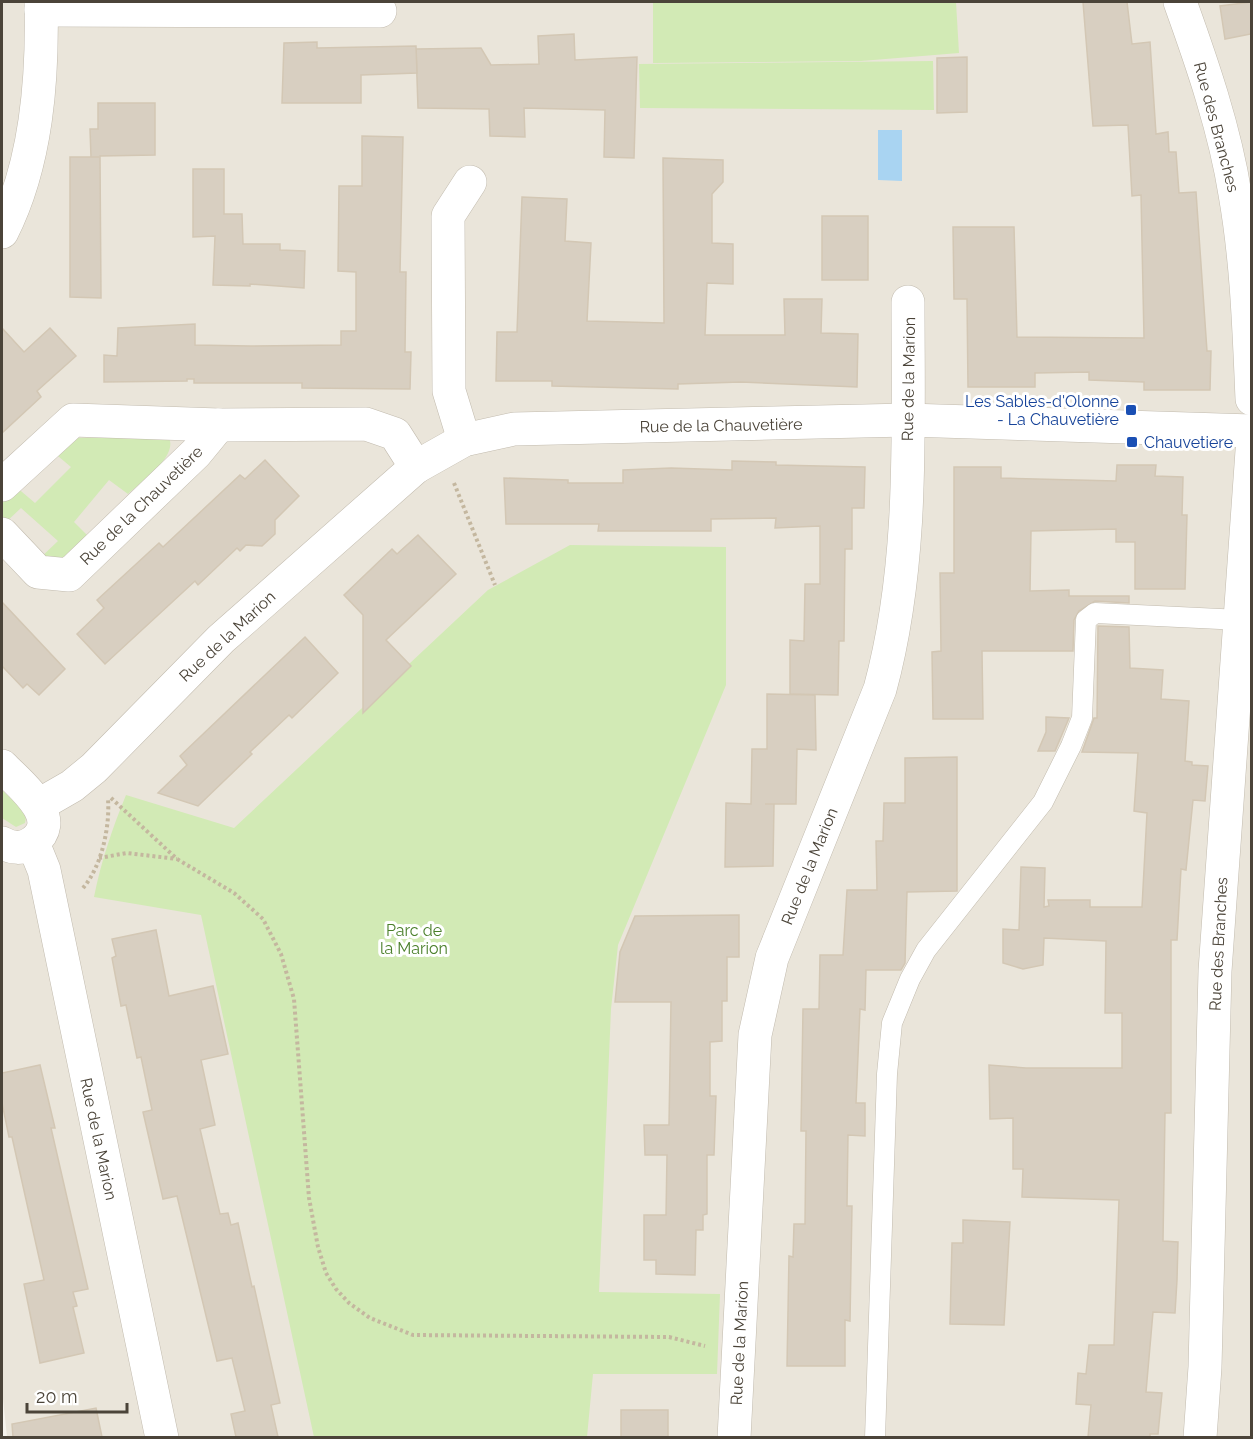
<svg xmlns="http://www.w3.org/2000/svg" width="1253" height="1439" viewBox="0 0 1253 1439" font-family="Raleway,sans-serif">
  <rect width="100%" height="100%" fill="#f6f3ec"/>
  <!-- residential -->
  <polygon fill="#eae5da" points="2,2 1251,2 1251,1437 7,1437 2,1389"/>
  <!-- green -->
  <g fill="#d2eab5">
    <polygon points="653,2 956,2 959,53 861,61 653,63"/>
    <polygon points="933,61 934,110 640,108 639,64"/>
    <path d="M 160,436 L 169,438 C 178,456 141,482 128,494 L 109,480 L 74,522 L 90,538 L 64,566 L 37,561 L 58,541 L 21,508 L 5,523 L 2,520 L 2,499 L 15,486 L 35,503 L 71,467 L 52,451 L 73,438 Z"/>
    <path d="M 570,545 L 726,547 L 726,685 L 618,945 L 611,1009 L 599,1292 L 720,1294 L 717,1374 L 593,1374 L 587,1437 L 314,1437 L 201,915 L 94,897 C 101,862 112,829 126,795 L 234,828 L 488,590 Z"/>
    <polygon points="2,790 23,810 26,817 25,823 16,827 2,818"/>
  </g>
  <!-- water -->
  <polygon fill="#a9d4f2" points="878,130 902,130 902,181 878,180"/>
  <!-- building -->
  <g fill="#d8cfc1" stroke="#d3c7b4" stroke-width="1.5">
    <polygon points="1083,2 1127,2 1132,44 1150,42 1156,134 1168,132 1169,152 1176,152 1179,193 1196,192 1207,351 1211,351 1210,390 1144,390 1144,382 1089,380 1089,372 1035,373 1035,387 968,387 967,299 954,299 953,227 1014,227 1017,337 1144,338 1141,195 1132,196 1128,125 1093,126"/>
    <polygon points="1251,2 1251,34 1225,39 1220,6"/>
    <polygon points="574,34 575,60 637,57 634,158 604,157 605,110 524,108 525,137 490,136 489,109 418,108 416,49 481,48 491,65 539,64 538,36"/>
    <polygon points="317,42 317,48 416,46 417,73 361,75 361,103 282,103 284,43"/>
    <polygon points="967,57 967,112 937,113 937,58"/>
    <polygon points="98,103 155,103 155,155 100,156 101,298 70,297 70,157 99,157 91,157 90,129 98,129"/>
    <polygon points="362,136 403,137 400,272 406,272 405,352 411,352 410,389 302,388 302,383 194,383 194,379 187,379 187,381 104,382 104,355 117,356 118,328 195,324 195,345 250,346 341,345 341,331 356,331 356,272 338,271 339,186 362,186"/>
    <polygon points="663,158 723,160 723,182 712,194 712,243 733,244 733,284 707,283 705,335 785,335 784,299 822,299 821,333 858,334 857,387 741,382 678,384 678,389 552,386 552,381 496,381 497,332 517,332 522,197 567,199 565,241 591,243 587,321 664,323"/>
    <polygon points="193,169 224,169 224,214 242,214 243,244 280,244 280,250 305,251 304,288 250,284 250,286 213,285 215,236 193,237"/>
    <rect x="822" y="216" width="46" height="64"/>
    <polygon points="2,328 24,352 50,328 76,356 37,391 41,397 2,433"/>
    <polygon points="265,460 299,496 275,520 275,534 262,546 246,545 240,551 237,548 198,585 195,581 105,664 77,634 104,608 97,600 159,543 163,547 240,475 245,479"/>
    <polygon points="732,461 776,462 776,465 865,467 864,508 852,508 852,549 845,549 844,641 839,641 838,695 790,694 790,640 804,641 805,584 820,584 820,526 775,528 776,518 711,519 711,531 598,531 599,524 506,524 504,478 568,480 568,483 623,483 623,470 671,468 732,470"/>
    <polygon points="1117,465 1156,465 1155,476 1183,477 1182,515 1187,515 1185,589 1135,589 1135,542 1116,542 1116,529 1031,531 1030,591 1069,590 1069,596 1129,596 1129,603 1095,601 1079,611 1074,620 1073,651 982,651 983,719 933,719 932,652 941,651 940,573 954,573 954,467 1001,467 1001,478 1116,481"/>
    <polygon points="418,535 456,574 386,640 411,666 363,713 363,615 344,595 392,549 397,554"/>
    <polygon points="2,602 65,669 39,695 27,684 23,688 2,666"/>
    <polygon points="1098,626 1129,627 1130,668 1163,670 1161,699 1189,701 1185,761 1192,762 1192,765 1208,766 1205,801 1193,800 1186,870 1181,869 1177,940 1171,940 1171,1113 1165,1113 1163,1241 1178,1242 1177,1280 1175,1313 1153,1312 1146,1392 1162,1393 1158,1434 1150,1434 1150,1437 1088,1437 1091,1405 1076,1404 1078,1373 1086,1374 1089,1345 1114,1345 1119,1200 1022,1197 1023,1169 1013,1169 1013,1118 990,1119 989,1065 1026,1068 1122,1068 1122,1013 1105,1013 1106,941 1044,938 1043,965 1023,969 1003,963 1003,929 1019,930 1021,867 1045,868 1044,907 1049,906 1048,900 1090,900 1090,907 1142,907 1147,813 1134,811 1138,753 1082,752 1094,718 1097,718"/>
    <polygon points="305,637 338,673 292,718 289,715 250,752 252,754 198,806 158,793 187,765 180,756"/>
    <polygon points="767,694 815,695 816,750 797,749 796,804 765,804 774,804 773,866 725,867 726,803 751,804 752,749 767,749"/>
    <polygon points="1046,717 1069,718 1055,751 1038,751 1046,732"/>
    <polygon points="957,757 957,891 907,892 905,963 901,970 866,970 865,1010 860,1009 856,1103 865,1103 865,1136 848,1135 847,1206 852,1206 850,1321 845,1320 845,1366 787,1366 789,1256 793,1257 794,1224 805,1224 806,1131 801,1131 803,1009 819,1009 820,955 843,955 847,890 877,890 876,841 883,841 884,803 905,803 905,758"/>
    <polygon points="739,915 739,957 727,957 727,1001 722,1001 722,1041 710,1042 710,1096 716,1096 714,1155 707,1155 707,1214 703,1215 703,1230 696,1230 695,1275 656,1274 656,1260 644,1260 644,1215 666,1215 667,1155 645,1155 644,1125 669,1125 671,1002 615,1002 620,952 635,916"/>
    <polygon points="156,930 169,996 213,986 228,1054 201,1060 215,1125 200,1129 220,1214 228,1213 231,1225 238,1223 252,1287 254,1286 280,1403 271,1405 278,1437 236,1437 231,1414 245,1411 232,1358 217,1361 177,1196 163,1199 143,1112 152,1110 141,1057 137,1058 126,1005 121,1006 112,958 116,956 112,939"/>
    <polygon points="40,1065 55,1128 51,1128 88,1289 73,1292 77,1306 73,1307 84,1353 40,1363 24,1284 44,1280 12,1137 9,1137 2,1103 2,1073"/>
    <polygon points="963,1220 1010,1222 1004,1325 950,1324 952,1243 963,1243"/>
    <polygon points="96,1408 102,1437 13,1437 12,1424"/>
    <rect x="621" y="1410" width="47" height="27"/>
  </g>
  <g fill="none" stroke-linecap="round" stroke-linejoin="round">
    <defs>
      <polyline id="lane" points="875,1438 887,1074 892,1023 910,979 926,950 1043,802 1071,746 1082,718 1086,620 1095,613 1241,620"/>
      <g id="street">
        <path d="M 1180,2 C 1202,63 1225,130 1235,194 C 1247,262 1249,331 1252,399"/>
        <polyline points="41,10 380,11"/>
        <path d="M 2,232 C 37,163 43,78 41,2"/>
        <polyline points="464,440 449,391 448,216 470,182"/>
        <polyline points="2,485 73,420 219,425 366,424 395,434 416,467"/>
        <polyline points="2,534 38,572 69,575 196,453 219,425"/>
        <path d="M 2,766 C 18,783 65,818 33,842 C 23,850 11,848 2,843"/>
        <polyline points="39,805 72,786 94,768 221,639 416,467 464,440 514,429 908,420 1252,431"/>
        <polyline points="33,843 44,870 162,1438"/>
        <path d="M 734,1438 L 755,1035 L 772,958 L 880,689 C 914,564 908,432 908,302"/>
        <polyline points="1200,1438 1205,1367 1215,971 1252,451"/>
      </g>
    </defs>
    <!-- lane casing -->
    <use href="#lane" stroke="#c2bbae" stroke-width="21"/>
    <!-- street casing -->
    <use href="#street" stroke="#c2bbae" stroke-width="34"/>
    <!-- path -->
    <g stroke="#c4b79f" stroke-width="4" stroke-dasharray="3 3" stroke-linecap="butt">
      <polyline points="454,483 495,585"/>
      <polyline points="111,798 177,859 234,893 263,919 281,954 294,999 309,1198 318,1247 326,1273 336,1289 349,1303 370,1318 413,1335 669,1337 705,1346"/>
      <polyline points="99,858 127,853 177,859"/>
      <path d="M 83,888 C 102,866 110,826 108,799"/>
    </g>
    <!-- lane -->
    <use href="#lane" stroke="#fff" stroke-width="20"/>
    <!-- street -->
    <use href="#street" stroke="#fff" stroke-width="33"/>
  </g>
  <!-- markers -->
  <g fill="#1a4fb4" stroke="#fff" stroke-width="2">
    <rect x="1125" y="404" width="12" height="12" rx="3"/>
    <rect x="1126" y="436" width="12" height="12" rx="3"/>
  </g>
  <g text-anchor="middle" stroke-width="6" stroke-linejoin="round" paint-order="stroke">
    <!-- street labels -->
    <g font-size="16" fill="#4b4439" stroke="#fff">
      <text transform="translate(1217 127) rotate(75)" y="6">Rue des Branches</text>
      <text transform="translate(908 379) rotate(-89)" y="6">Rue de la Marion</text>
      <text transform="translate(721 425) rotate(-1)" y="6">Rue de la Chauvetière</text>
      <text transform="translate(141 505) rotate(-44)" y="6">Rue de la Chauvetière</text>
      <text transform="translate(227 636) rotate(-43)" y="6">Rue de la Marion</text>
      <text transform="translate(809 866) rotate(-68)" y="6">Rue de la Marion</text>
      <text transform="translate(1218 944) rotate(-87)" y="6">Rue des Branches</text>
      <text transform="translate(99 1139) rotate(78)" y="6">Rue de la Marion</text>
      <text transform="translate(739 1343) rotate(-87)" y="6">Rue de la Marion</text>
    </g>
    <!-- transit labels -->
    <g font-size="16" fill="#164399" stroke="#fff" text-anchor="end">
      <text x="1119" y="407">Les Sables-d'Olonne<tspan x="1119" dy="18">- La Chauvetière</tspan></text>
      <text x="1144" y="448" text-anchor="start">Chauvetiere</text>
    </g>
    <!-- park labels -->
    <g font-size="16" fill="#4a7f2a" stroke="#fff">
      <text x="414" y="936">Parc de<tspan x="414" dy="18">la Marion</tspan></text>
    </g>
  </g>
  <!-- border -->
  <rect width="1253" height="1439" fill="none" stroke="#4b4439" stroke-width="6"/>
  <!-- scale -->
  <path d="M27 1403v9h100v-9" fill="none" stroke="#4b4439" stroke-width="3"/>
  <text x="36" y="1403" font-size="18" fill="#4b4439" stroke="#ffffff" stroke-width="4.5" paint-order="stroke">20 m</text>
</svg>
